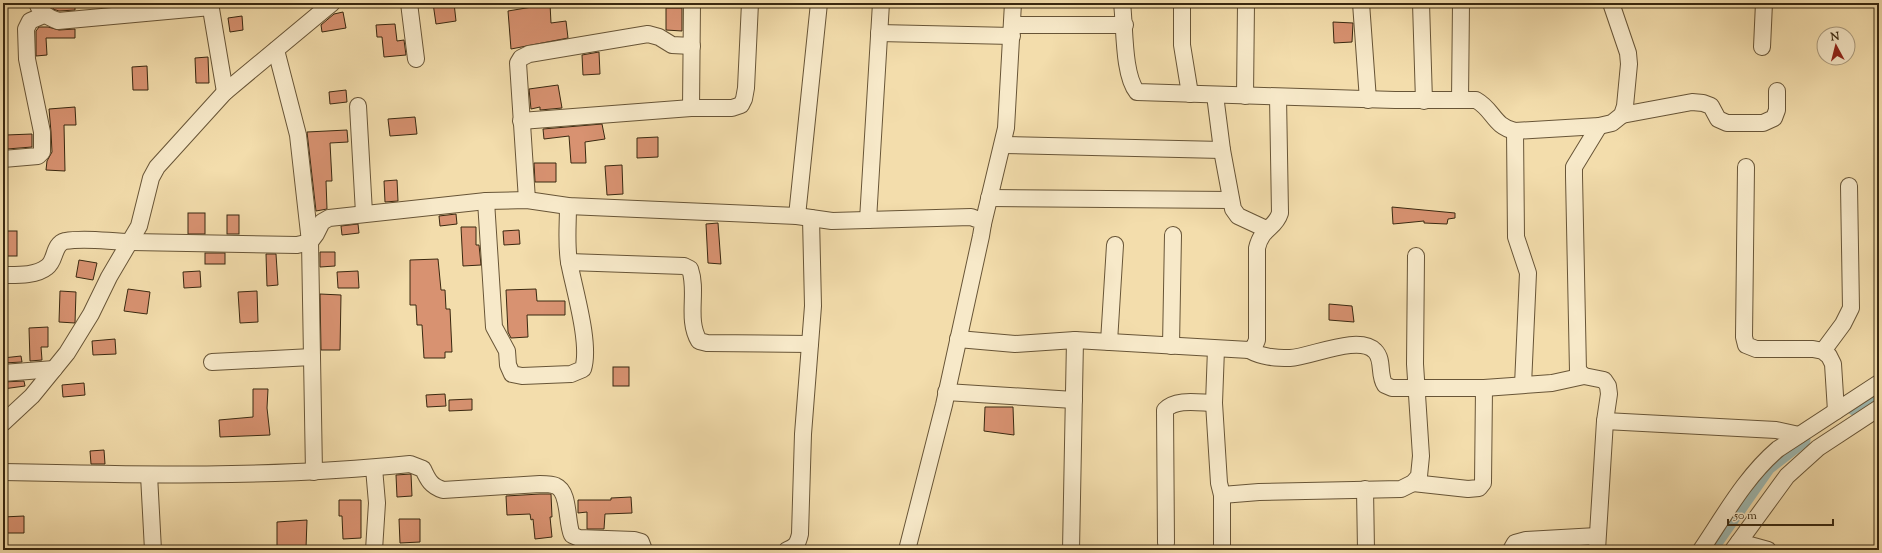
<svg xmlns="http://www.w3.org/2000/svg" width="1882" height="553" viewBox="0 0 1882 553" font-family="'Sorts Mill Goudy',serif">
  <rect width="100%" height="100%" fill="#f3ddac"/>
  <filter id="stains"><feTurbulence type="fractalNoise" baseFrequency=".005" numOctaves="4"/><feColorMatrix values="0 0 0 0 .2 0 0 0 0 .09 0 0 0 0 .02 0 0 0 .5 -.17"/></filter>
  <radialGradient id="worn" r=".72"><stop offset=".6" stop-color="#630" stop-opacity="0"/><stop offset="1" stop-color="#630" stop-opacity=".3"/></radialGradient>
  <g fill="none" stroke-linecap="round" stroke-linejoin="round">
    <!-- canal -->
    <g stroke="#9ebab3" stroke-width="15">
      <polyline points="1854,408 1879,393"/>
      <polyline points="1710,550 1768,467 1803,440"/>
    </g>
  </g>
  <!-- building -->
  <g fill="#d89271" stroke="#392810">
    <polygon points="53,3 75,3 75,10 59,11 53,9"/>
    <polygon points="433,3 454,3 456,21 436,24"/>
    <polygon points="550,4 551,23 566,21 568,38 511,49 508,11"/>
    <polygon points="666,8 682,8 682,31 666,30"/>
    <polygon points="343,12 346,28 322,32 321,25 334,14"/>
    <polygon points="242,16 243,30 230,32 228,18"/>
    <polygon points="1333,22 1353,23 1352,42 1334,43"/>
    <polygon points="395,24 397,41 404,40 406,55 384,57 382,37 377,37 376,25"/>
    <polygon points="39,27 48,27 59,30 75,29 75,38 46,38 47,55 36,56 36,31"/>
    <polygon points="599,52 600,74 583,75 582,55"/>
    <polygon points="208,57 209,83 196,83 195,58"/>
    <polygon points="147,66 148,90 133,90 132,67"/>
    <polygon points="558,85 562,108 540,110 540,107 531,109 529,89"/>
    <polygon points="346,90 347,102 330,104 329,92"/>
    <polygon points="75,107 76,125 64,125 65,171 46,170 47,161 52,152 51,132 49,109"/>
    <polygon points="415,117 417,134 390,136 388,119"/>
    <polygon points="602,124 605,139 585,142 586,163 571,163 569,136 544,139 543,129"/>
    <polygon points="347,130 348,142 330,143 332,181 326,181 327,209 316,211 307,132"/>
    <polygon points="32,134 32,147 7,149 6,135"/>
    <polygon points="658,137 658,157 637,158 637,138"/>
    <polygon points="534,163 556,163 556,182 535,182"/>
    <polygon points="622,165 623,194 607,195 605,166"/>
    <polygon points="397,180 398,201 385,202 384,181"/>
    <polygon points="1392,207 1455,213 1455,218 1448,219 1447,224 1424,223 1424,221 1393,224"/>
    <rect x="188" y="213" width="17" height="21"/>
    <polygon points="456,214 457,224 440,226 439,216"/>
    <rect x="227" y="215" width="12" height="19"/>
    <polygon points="718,223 721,264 708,263 706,224"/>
    <polygon points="358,224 359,233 342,235 341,226"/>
    <polygon points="461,227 476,227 476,245 479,245 481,265 463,266"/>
    <polygon points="519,230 520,244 504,245 503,231"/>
    <rect x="3" y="231" width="14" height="25"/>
    <polygon points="320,252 335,252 335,266 320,267"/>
    <rect x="205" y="253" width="20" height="11"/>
    <polygon points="266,254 276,254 278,285 267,286"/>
    <polygon points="438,259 441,290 445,290 446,309 450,309 452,352 445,352 445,358 424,358 422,325 417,325 416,305 410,305 410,260"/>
    <polygon points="79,260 97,263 93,280 76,277"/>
    <polygon points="200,271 201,287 184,288 183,272"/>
    <polygon points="358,271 359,288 338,288 337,272"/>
    <polygon points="128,289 150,292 147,314 124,311"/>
    <polygon points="536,289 537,301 565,301 565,315 527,315 528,337 511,338 508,332 506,290"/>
    <polygon points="60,291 76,292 75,323 59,322"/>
    <polygon points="257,291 258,322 240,323 238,292"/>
    <polygon points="320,294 341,295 340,350 321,350"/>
    <polygon points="1329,304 1352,306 1354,322 1329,320"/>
    <polygon points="48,327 48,347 41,347 42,360 30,361 29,328"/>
    <polygon points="115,339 116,354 93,355 92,341"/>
    <polygon points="21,356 22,362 3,363 3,358"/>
    <rect x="613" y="367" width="16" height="19"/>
    <polygon points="24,381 25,386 3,389 3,382"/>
    <polygon points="84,383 85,395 63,397 62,385"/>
    <polygon points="253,389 268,389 267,408 270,435 220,437 219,420 253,417"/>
    <polygon points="445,394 446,406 427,407 426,395"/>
    <polygon points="472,399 472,410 449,411 449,400"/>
    <polygon points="985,407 1013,407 1014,435 984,431"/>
    <polygon points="104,450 105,464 91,464 90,451"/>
    <polygon points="411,474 412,496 397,497 396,475"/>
    <polygon points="540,494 551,494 552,517 550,517 552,537 535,539 533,519 531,520 530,514 507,515 506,496"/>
    <polygon points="631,497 632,513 605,514 604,529 587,529 587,512 578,513 578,500 611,500 611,498"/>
    <polygon points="339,500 361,500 361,538 343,539 342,516 339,516"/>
    <polygon points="24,516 24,533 3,533 3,517"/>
    <polygon points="399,519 420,519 420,542 400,543"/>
    <polygon points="307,520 306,548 277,549 277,522"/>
  </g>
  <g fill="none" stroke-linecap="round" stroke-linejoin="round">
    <defs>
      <g id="minor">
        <path d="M 37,3 C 41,14 48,17 58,21 L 211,7"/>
        <polyline points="210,3 225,92"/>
        <polyline points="409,3 416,59"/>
        <path d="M 1122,3 C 1125,27 1123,75 1137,92 L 1395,100 L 1476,100 C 1494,110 1493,126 1515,131 L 1599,126 L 1612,123 L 1622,115 L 1625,106 L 1629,64 L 1628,53 L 1611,3"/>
        <polyline points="1182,3 1182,45 1190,94"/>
        <polyline points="1361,3 1368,100"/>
        <polyline points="1421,3 1424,101"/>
        <polyline points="1013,25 1125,25"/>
        <polyline points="879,33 1012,36"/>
        <polyline points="1762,47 1764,3"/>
        <polyline points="276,50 298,135 310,242 314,472"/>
        <polyline points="1215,95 1222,150 1233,209 1238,216 1266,229"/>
        <polyline points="1245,96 1246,3"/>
        <polyline points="1460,100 1461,3"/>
        <polyline points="358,106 364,213"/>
        <polyline points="691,108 692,3"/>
        <polyline points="1622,115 1692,102 1703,103 1711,106 1718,119 1727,123 1763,123 1774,118 1777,110 1777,91"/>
        <polyline points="521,121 691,108 732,108 741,105 744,99 746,88 750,3"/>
        <polyline points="1515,131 1516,237 1528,273 1523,385"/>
        <polyline points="1003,145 1222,150"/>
        <polyline points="3,159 38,156 42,152 42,132 27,59 26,29 30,21 44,15"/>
        <polyline points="1746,167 1744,337 1746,345 1756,349 1813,349 1823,351 1829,356 1833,364 1836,411"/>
        <polyline points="989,198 1231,200"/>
        <polyline points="527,200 518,63 521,58 529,54 648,34 659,37 672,45 692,46"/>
        <path d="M 486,201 L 494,327 L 507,351 L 508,365 L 512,374 L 522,376 L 571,374 L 583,369 C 591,344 574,289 569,262 C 566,243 568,225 568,206"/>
        <polyline points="797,216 819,3"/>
        <polyline points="868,220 881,3"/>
        <polyline points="983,224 1006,128 1013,3"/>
        <path d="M 569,262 L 684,266 L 690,269 C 698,292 686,319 699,341 L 707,343 L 810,344"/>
        <path d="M 3,275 C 17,275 36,276 47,267 C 56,261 53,244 65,241 C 87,237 110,242 132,242 C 187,243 242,244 297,245 L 310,242 L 316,234 L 322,222 L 329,218 L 486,201 L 527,200 L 568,206 L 797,216 L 832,221 L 971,217 L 979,220 L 983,224 L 981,236 L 944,405 L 907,550"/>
        <path d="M 958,339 L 1015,344 L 1075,340 L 1249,350 L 1254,347 L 1257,340 L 1257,248 C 1262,227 1275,229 1280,213 L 1278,97"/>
        <polyline points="1109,342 1115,245"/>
        <polyline points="1171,346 1173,235"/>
        <polyline points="1216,349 1214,403 1219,483 1222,495 1222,550"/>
        <path d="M 1249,350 C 1262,357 1274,358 1290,358 C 1311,357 1359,334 1375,351 C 1384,360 1378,375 1385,385 L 1392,388 L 1484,388 L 1552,383 L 1584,376"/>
        <polyline points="1823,351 1843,324 1851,308 1849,186"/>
        <polyline points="212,362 312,357"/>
        <polyline points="3,373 54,369"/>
        <polyline points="946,392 1074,400"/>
        <polyline points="1605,421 1776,430 1799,435"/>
        <polyline points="3,423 32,396 54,369 67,353 91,314 109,277 139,226 151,178 157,167 225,92 332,3"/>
        <path d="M 3,472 C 139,475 275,478 410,464 L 423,469 C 428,480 431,486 443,490 L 540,484 C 545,484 552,484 556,486 C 570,492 566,522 572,535 L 579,538 L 634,540 L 641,542 L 644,550"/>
        <polyline points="149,475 153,550"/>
        <polyline points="1413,483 1468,489 1479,488 1483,483 1484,388"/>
        <polyline points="1365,489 1366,550"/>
        <polyline points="1222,495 1259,492 1401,489 1413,483 1419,476 1421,456 1415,364 1416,256"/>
        <polyline points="1739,542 1768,550"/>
        <path d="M 1166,543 L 1165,410 C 1176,398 1200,403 1214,403"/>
        <polyline points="374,550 377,503 374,468"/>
        <path d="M 787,550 C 796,547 798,543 800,534 L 803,434 L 813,306 L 811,218"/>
        <polyline points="1071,550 1075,340"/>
        <polyline points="1511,550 1515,543 1526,540 1597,536"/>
        <polyline points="1597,550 1605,421 1609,394 1608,386 1604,380 1584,376 1578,371 1574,176 1574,167 1599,126"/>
        <path d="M 1701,550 C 1724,516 1746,476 1778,449 L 1879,383"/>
        <polyline points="1733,550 1787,476 1818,448 1879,408"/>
      </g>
    </defs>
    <!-- minor casing -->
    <use href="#minor" stroke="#685537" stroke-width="18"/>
    <!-- minor -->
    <use href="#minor" stroke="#f7e9c9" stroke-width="16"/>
  </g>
  <!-- margin -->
  <rect width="1882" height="553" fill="none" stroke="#f3ddac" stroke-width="16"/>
  <rect x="4" y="4" width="1874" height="545" fill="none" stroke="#392810" stroke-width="2"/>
  <rect x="8" y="8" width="1866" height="537" fill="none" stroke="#392810"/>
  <!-- north arrow -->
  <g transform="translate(1836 46) rotate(353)"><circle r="19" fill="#f7e9c9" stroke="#ab9c7f"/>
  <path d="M0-3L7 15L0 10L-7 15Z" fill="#8f2418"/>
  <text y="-6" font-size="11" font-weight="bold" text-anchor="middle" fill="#392810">N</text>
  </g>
  <!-- scale -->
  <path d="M1728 519v6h105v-6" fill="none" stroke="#392810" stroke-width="2"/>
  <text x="1734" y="519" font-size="12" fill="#392810" stroke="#f7e9c9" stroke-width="3" paint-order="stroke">50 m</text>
  <rect width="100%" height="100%" filter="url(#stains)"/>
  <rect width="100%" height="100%" fill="url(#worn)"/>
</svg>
